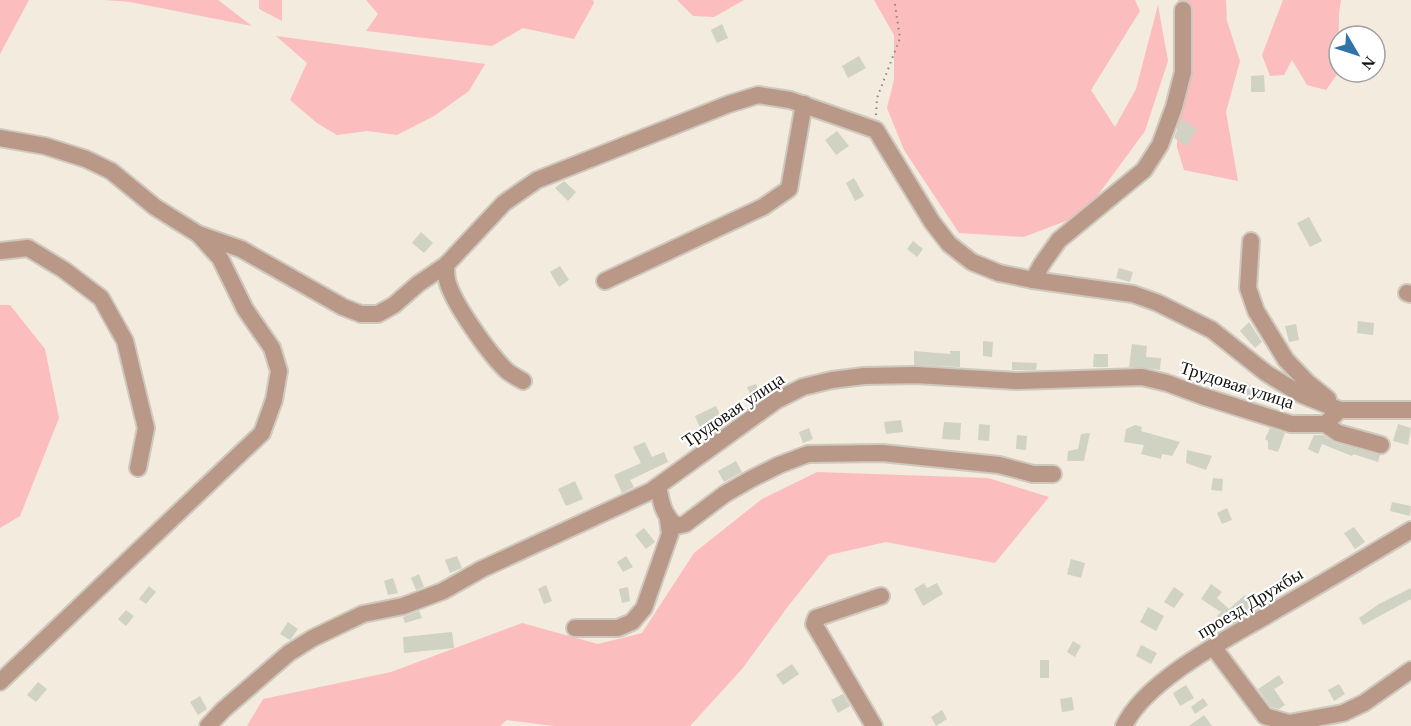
<svg xmlns="http://www.w3.org/2000/svg" width="1411" height="726" viewBox="0 0 1411 726" font-family="'Times New Roman',serif">
  <rect width="100%" height="100%" fill="#f2ebde"/>
  <!-- green -->
  <g fill="#fcbdbf">
    <polygon points="0,0 29,0 0,54"/>
    <polygon points="105,0 218,0 252,26 130,2"/>
    <polygon points="259,0 282,0 282,21 259,9"/>
    <polygon points="366,0 593,0 594,3 574,39 523,28 492,46 366,31 378,14"/>
    <polygon points="677,0 744,0 714,17 693,16"/>
    <polygon points="874,0 1135,0 1140,11 1091,90 1115,127 1136,89 1158,5 1168,61 1145,131 1084,214 1024,237 959,233 904,150 887,108 894,80 894,35"/>
    <polygon points="1178,0 1226,0 1227,21 1240,61 1226,112 1238,181 1184,170 1177,147"/>
    <polygon points="1283,0 1341,0 1339,14 1338,73 1326,90 1307,85 1292,60 1284,75 1270,76 1262,55"/>
    <polygon points="276,36 485,64 469,91 434,116 397,135 367,131 337,135 317,123 290,100 307,63"/>
    <polygon points="0,305 10,305 45,349 59,418 20,516 0,528"/>
    <polygon points="817,472 988,478 1049,497 995,563 886,542 829,555 789,605 742,669 690,726 554,726 507,720 500,726 247,726 263,699 391,672 522,623 598,644 642,633 694,553 762,499"/>
  </g>
  <!-- building -->
  <g fill="#d0d2c4">
    <polygon points="722,24 728,38 717,43 711,30"/>
    <polygon points="859,56 866,68 848,78 842,66"/>
    <polygon points="1264,75 1265,92 1251,92 1251,76"/>
    <polygon points="1181,119 1197,129 1187,146 1174,138"/>
    <polygon points="837,131 849,146 836,155 825,140"/>
    <polygon points="854,178 864,196 855,201 846,183"/>
    <polygon points="564,181 576,192 568,201 555,188"/>
    <polygon points="1309,217 1322,241 1310,247 1297,223"/>
    <polygon points="421,232 433,243 424,253 412,243"/>
    <polygon points="913,241 923,249 917,257 907,249"/>
    <polygon points="560,266 569,280 559,287 550,272"/>
    <polygon points="1119,268 1133,272 1130,282 1116,278"/>
    <polygon points="1358,321 1374,323 1373,335 1357,333"/>
    <polygon points="1249,322 1262,342 1255,348 1240,331"/>
    <polygon points="1296,324 1299,340 1289,342 1285,326"/>
    <polygon points="983,341 993,342 992,357 983,356"/>
    <polygon points="1132,344 1147,346 1146,357 1161,358 1160,370 1142,367 1129,367"/>
    <polygon points="914,351 950,354 950,351 960,351 960,367 914,365"/>
    <polygon points="1094,354 1108,354 1108,367 1093,367"/>
    <polygon points="1012,362 1037,363 1036,370 1012,370"/>
    <polygon points="1246,382 1255,388 1249,397 1240,391"/>
    <polygon points="756,384 758,389 761,388 765,396 759,400 752,399 747,387"/>
    <polygon points="716,406 725,425 717,430 715,427 702,433 695,416"/>
    <polygon points="901,420 903,432 886,434 884,422"/>
    <polygon points="944,422 961,423 960,440 942,439"/>
    <polygon points="979,424 990,425 989,441 978,440"/>
    <polygon points="1398,424 1411,428 1408,445 1393,441"/>
    <polygon points="1135,425 1142,427 1141,431 1180,442 1172,456 1162,454 1161,459 1141,454 1144,445 1124,442 1126,429"/>
    <polygon points="809,428 813,439 803,443 799,432"/>
    <polygon points="1270,428 1285,433 1278,452 1268,449 1268,441 1265,439"/>
    <polygon points="1090,433 1084,461 1067,461 1068,451 1078,449 1081,434"/>
    <polygon points="1017,435 1027,436 1026,450 1016,449"/>
    <polygon points="1314,435 1322,435 1335,443 1380,455 1378,462 1353,454 1352,456 1322,444 1318,454 1308,449"/>
    <polygon points="645,442 652,457 664,452 668,462 630,480 634,487 622,493 614,475 641,463 633,447"/>
    <polygon points="1187,450 1212,456 1206,470 1186,463"/>
    <polygon points="736,461 742,472 724,482 718,471"/>
    <polygon points="1213,478 1223,479 1222,491 1211,490"/>
    <polygon points="575,481 583,499 566,506 558,489"/>
    <polygon points="1392,502 1411,506 1410,516 1390,511"/>
    <polygon points="1227,508 1232,520 1222,524 1217,513"/>
    <polygon points="1354,527 1365,542 1355,549 1344,533"/>
    <polygon points="644,528 655,542 646,549 635,535"/>
    <polygon points="457,556 462,568 450,573 445,560"/>
    <polygon points="626,556 633,567 623,572 617,562"/>
    <polygon points="1071,559 1085,563 1081,578 1067,574"/>
    <polygon points="419,574 424,587 416,590 411,578"/>
    <polygon points="393,578 398,593 388,595 384,581"/>
    <polygon points="924,583 927,588 937,583 943,594 923,606 914,589"/>
    <polygon points="1211,584 1222,592 1217,598 1229,609 1245,595 1259,608 1248,614 1246,612 1240,619 1228,626 1217,616 1221,612 1201,599"/>
    <polygon points="546,585 552,601 544,604 538,589"/>
    <polygon points="149,586 156,592 146,604 139,599"/>
    <polygon points="628,587 630,601 622,603 619,589"/>
    <polygon points="1174,587 1184,594 1174,608 1164,602"/>
    <polygon points="1411,588 1411,599 1363,625 1359,618 1379,604"/>
    <polygon points="1148,607 1164,616 1156,631 1140,622"/>
    <polygon points="126,610 134,616 126,626 118,619"/>
    <polygon points="419,611 422,618 405,623 403,617"/>
    <polygon points="288,622 298,629 290,640 280,634"/>
    <polygon points="452,632 454,648 404,653 403,637"/>
    <polygon points="1073,641 1081,646 1075,657 1067,652"/>
    <polygon points="1141,645 1157,653 1151,664 1136,656"/>
    <rect x="1040" y="660" width="9" height="18"/>
    <polygon points="792,664 799,674 783,685 776,675"/>
    <polygon points="1279,675 1284,683 1274,689 1285,705 1279,709 1271,707 1258,689"/>
    <polygon points="38,682 47,689 36,702 27,695"/>
    <polygon points="1339,684 1345,694 1334,701 1328,690"/>
    <polygon points="1186,685 1194,698 1180,706 1173,693"/>
    <polygon points="843,694 850,706 838,713 831,700"/>
    <polygon points="200,696 207,709 198,715 190,702"/>
    <polygon points="1072,697 1074,710 1062,712 1060,699"/>
    <polygon points="1203,698 1208,705 1195,714 1191,707"/>
    <polygon points="942,710 947,719 936,726 931,717"/>
    <polygon points="1204,715 1212,726 1189,726"/>
  </g>
  <g fill="none" stroke-linecap="round" stroke-linejoin="round">
    <defs>
      <g id="minor">
        <polyline points="0,138 45,146 86,159 111,171 155,207 198,234 241,249 343,307 361,314 378,314 394,305 418,284 446,265 504,203 537,180 729,104 758,95 790,100 876,130 932,222 949,244 972,262 999,273 1033,280 1133,294 1158,303 1212,330 1266,373 1302,395 1340,410"/>
        <polyline points="1251,241 1248,288 1256,311 1286,360 1307,382 1328,399"/>
        <polyline points="0,251 28,248 64,270 101,298 125,341 146,428 138,468"/>
        <path d="M 446,265 C 446,270 446,275 447,280 C 452,302 490,355 507,371 C 512,375 518,378 523,381"/>
        <polyline points="1033,280 1042,264 1059,240 1144,170 1160,145 1174,107 1183,72 1183,10"/>
        <polyline points="605,281 763,207 789,189 804,104"/>
        <polyline points="1407,293 1411,294"/>
        <polyline points="1325,424 1338,433 1381,445"/>
        <path d="M 658,486 C 661,502 663,515 676,526 L 685,524 L 725,494 L 751,479 L 779,465 L 808,454 L 882,453 L 999,465 L 1033,474 L 1053,474"/>
        <polyline points="575,628 618,628 632,622 644,608 670,534 668,519"/>
        <polyline points="1214,648 1265,716 1289,723 1343,713 1364,703 1411,670"/>
        <polyline points="0,682 262,433 274,400 279,371 272,348 245,309 220,258 200,236"/>
        <polyline points="208,726 223,710 289,653 313,638 363,614 403,606 443,591 482,569 651,491 777,400 803,387 832,380 864,376 916,375 1017,381 1142,377 1167,383 1202,396 1291,424 1325,424 1340,410 1411,410"/>
        <polyline points="874,726 814,624 816,618 881,596"/>
        <path d="M 1124,726 C 1146,679 1231,637 1276,610 C 1321,584 1366,557 1411,530"/>
      </g>
    </defs>
    <!-- minor casing -->
    <use href="#minor" stroke="#cec8bd" stroke-width="20"/>
    <!-- path -->
    <polyline stroke="#8a857d" stroke-width="2" stroke-dasharray="1.5 4.5" stroke-linecap="butt" points="876,115 877,98 900,38 895,5 893,0"/>
    <!-- minor -->
    <use href="#minor" stroke="#b99887" stroke-width="16"/>
  </g>
  <g text-anchor="middle" stroke-width="4.5" stroke-linejoin="round" paint-order="stroke">
    <!-- street labels -->
    <g font-size="18" fill="#13110d" stroke="#fff">
      <text transform="translate(1237 385) rotate(18)" y="6">Трудовая улица</text>
      <text transform="translate(733 410) rotate(-34)" y="6">Трудовая улица</text>
      <text transform="translate(1250 603) rotate(-31)" y="6">проезд Дружбы</text>
    </g>
  </g>
  <!-- north arrow -->
  <g transform="translate(1357 54) rotate(129)"><circle r="28" fill="#ffffff" stroke="#a1a09e" stroke-width="1.5"/>
  <path d="M0-4.5L10 22L0 15L-10 22Z" fill="#3073a9"/>
  <text y="-9" font-size="16" font-weight="bold" text-anchor="middle" fill="#13110d">N</text>
  </g>
</svg>
